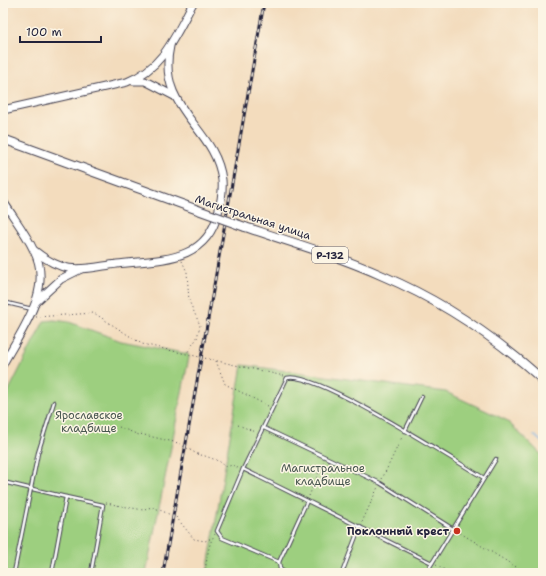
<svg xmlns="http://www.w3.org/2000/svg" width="546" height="576" viewBox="0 0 546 576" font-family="'Shantell Sans',sans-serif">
  <rect width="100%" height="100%" fill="#fcf5e5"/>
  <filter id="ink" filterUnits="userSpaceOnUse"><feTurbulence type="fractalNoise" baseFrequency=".025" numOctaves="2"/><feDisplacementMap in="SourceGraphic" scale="8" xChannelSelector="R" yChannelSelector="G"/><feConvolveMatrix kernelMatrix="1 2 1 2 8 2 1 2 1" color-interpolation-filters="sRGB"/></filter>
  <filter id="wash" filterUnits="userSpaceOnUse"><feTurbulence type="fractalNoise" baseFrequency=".012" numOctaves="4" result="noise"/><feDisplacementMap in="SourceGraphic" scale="16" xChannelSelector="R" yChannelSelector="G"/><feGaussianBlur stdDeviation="0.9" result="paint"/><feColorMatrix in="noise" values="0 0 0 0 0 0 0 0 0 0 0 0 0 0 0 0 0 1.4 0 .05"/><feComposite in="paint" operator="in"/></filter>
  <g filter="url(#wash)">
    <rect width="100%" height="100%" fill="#f3dcbd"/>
    <!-- green -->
    <g fill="#9dcf7f" stroke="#60785d">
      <polygon points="54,320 69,322 121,341 188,354 189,357 146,573 3,573 3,402 44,321"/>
      <polygon points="242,365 446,392 506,420 543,456 543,573 207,573"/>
    </g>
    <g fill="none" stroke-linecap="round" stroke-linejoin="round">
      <!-- stream -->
      <polyline stroke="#74b2e7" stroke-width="1.5" points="534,435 543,443"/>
    </g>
  </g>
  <g filter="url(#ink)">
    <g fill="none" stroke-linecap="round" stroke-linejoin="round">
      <defs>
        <g id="service">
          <polyline points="3,302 32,309"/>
          <polyline points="264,428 380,483 453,529"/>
          <polyline points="405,431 422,396"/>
          <polyline points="243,469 432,563"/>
          <polyline points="3,482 66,497 52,573"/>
          <polyline points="66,497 103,505 91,573"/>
          <path d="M 279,562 L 222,538 L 217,531 L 243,469 L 287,378 C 315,370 453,460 484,478"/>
          <polyline points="14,573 38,453 54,402"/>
          <polyline points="286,573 280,569 279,562 307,501"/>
          <polyline points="342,573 360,526"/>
          <polyline points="426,573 496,459"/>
        </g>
        <g id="secondary">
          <polyline points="133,81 145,81 174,96"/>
          <path d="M 3,110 L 127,82 C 164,67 175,36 193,3"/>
          <path d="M 3,201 C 13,217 26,233 34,251 C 54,289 21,331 3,364"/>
          <path d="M 35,251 C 66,276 81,269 117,264 C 160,259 206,263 218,213 C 221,202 223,191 222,180 C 216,127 156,110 170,46"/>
          <polyline points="36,302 61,279 81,269"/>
        </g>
        <g id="trunk">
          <polyline points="3,139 198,210"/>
          <path d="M 245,227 C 291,242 338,256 383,276 C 442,301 495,337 543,380"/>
        </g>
      </defs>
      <!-- service casing -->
      <use href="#service" stroke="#413e4e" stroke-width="4.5"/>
      <!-- secondary casing -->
      <use href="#secondary" stroke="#413e4e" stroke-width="9"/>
      <!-- trunk casing -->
      <use href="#trunk" stroke="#413e4e" stroke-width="10"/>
      <!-- path -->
      <g stroke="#413e4e" stroke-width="1" stroke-dasharray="1 3" stroke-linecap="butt">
        <polyline points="182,261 187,272 189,301 200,325 197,338 187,353"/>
        <polyline points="36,317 94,313 142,344 284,376"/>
        <polyline points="216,361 225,384 268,406"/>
        <polyline points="238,425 256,432"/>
        <polyline points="119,427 139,435 140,434 178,443 197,454 205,456 219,461 226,467 232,465 238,468"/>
        <polyline points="382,479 403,435"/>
        <polyline points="309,496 324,460"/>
        <path d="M 106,503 L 143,510 C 152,504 161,511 171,515"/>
        <polyline points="176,517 194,539 205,541 212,538"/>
        <polyline points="362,522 378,487"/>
        <polyline points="457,531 526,573"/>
        <polyline points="436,565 450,573"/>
        <path d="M 204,573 C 208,559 207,546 215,534"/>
      </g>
      <!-- service -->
      <use href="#service" stroke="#fff" stroke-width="2.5"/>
      <!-- secondary -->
      <use href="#secondary" stroke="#fff" stroke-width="7"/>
      <!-- trunk -->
      <use href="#trunk" stroke="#fff" stroke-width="8"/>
      <defs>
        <polyline id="rail" points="163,573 264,3"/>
      </defs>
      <!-- rail casing -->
      <use href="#rail" stroke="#22223b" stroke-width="3"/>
      <!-- rail -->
      <use href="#rail" stroke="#fcf5e5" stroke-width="1.5" stroke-dasharray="4.5" stroke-linecap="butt"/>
      <defs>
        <polyline id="trunk-bridge" points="198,210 245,227"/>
      </defs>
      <!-- trunk-bridge casing -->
      <use href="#trunk-bridge" stroke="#413e4e" stroke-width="10" stroke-linecap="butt"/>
      <!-- trunk-bridge -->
      <use href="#trunk-bridge" stroke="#fff" stroke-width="8"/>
    </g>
  </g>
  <!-- markers -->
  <circle fill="#c8321e" stroke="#fcf5e5" stroke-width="1.5" cx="457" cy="531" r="4"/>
  <g text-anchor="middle" stroke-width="3" stroke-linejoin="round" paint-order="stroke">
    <!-- shield labels -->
    <rect fill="#fcf5e5" stroke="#63616e" stroke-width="1" x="312" y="247" width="36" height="16" rx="3"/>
    <g font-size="10" font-weight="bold" fill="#22223b">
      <text x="330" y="259">Р-132</text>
    </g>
    <!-- street labels -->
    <g font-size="11" fill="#22223b" stroke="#fcf5e5">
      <text transform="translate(253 217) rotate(18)" y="4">Магистральная улица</text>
    </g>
    <!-- park labels -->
    <g font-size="11" fill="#47564f" stroke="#fcf5e5">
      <text x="89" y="419">Ярославское<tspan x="89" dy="13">кладбище</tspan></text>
      <text x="323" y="472">Магистральное<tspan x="323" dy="13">кладбище</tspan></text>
    </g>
    <!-- poi labels -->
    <g font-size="11" font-weight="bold" fill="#22223b" stroke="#fcf5e5" text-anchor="end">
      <text x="449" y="535">Поклонный крест</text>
    </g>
  </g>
  <!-- margin -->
  <rect width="546" height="576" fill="none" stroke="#fcf5e5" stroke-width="16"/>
  <!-- scale -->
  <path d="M20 36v6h81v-6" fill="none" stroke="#22223b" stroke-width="2"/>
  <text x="26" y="36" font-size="12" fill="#22223b" stroke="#fcf5e5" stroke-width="3" paint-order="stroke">100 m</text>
</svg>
